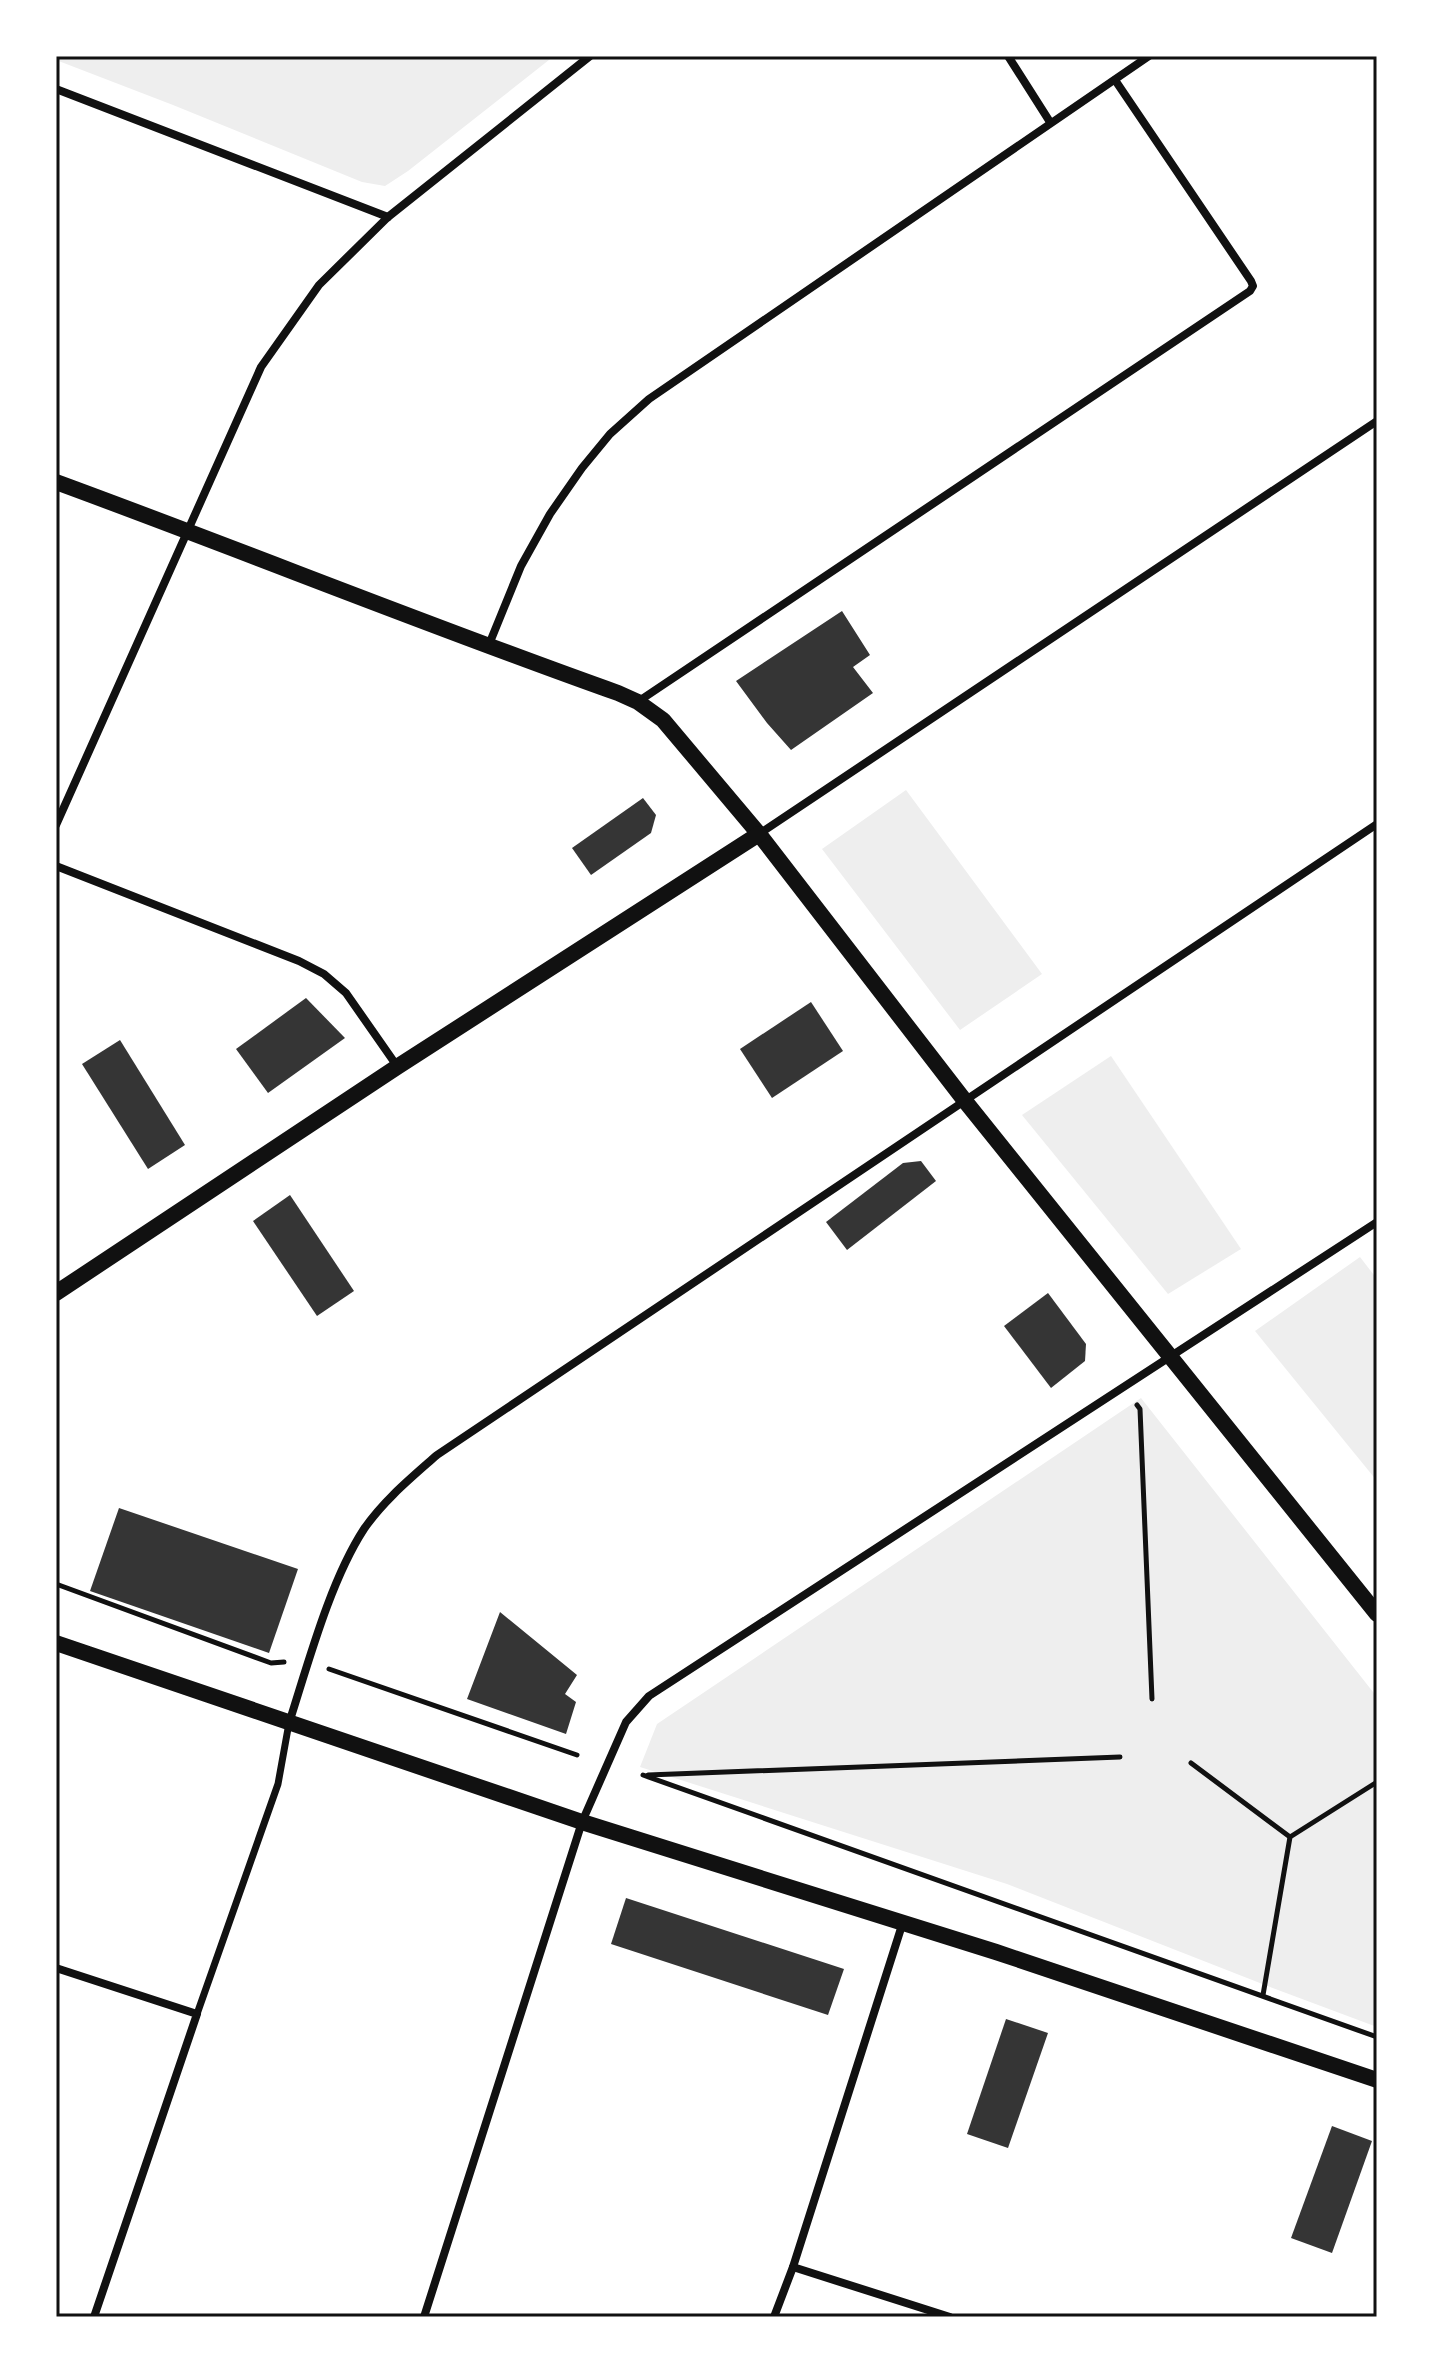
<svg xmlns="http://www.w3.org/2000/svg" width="1433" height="2373" viewBox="0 0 1433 2373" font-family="Cabin,sans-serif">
  <rect width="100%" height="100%" fill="#fff"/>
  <!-- green -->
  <g fill="#eee">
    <polygon points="56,56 554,56 408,171 385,186 362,182 173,105 56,60"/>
    <polygon points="906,790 1042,974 960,1030 822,849"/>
    <polygon points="1111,1056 1241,1249 1168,1294 1022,1115"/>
    <polygon points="1360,1257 1377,1279 1377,1481 1255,1331"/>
    <polygon points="1141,1398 1377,1697 1377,2027 1265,1985 1007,1884 640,1767 657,1724"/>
  </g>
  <!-- building -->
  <g fill="#353535">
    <polygon points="842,611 870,655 853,667 873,693 791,750 767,723 736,681"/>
    <polygon points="643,798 656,815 651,833 591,875 572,848"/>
    <polygon points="306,998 345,1038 268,1093 236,1049"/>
    <polygon points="811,1002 843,1051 772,1098 740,1049"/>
    <polygon points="120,1040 185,1145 148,1169 82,1064"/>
    <polygon points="921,1161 936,1181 847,1250 826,1222 903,1163"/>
    <polygon points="290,1195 354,1291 317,1316 253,1221"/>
    <polygon points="1048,1293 1086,1344 1085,1361 1051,1388 1004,1326"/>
    <polygon points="119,1508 298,1569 269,1653 90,1591"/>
    <polygon points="500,1612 577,1675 565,1694 576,1702 566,1734 467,1699"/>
    <polygon points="626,1898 844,1969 828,2015 611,1944"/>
    <polygon points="1006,2019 1048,2033 1008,2148 967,2134"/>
    <polygon points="1332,2126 1372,2141 1332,2253 1291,2238"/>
  </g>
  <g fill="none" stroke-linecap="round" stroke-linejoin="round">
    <!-- path -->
    <g stroke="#111" stroke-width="5">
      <polyline points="1137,1405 1140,1409 1152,1699"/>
      <polyline points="56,1584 271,1663 284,1662"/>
      <polyline points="329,1669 577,1755"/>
      <polyline points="1191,1763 1290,1837"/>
      <polyline points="643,1775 1377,2037"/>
      <polyline points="648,1775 1120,1757"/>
      <polyline points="1263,1995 1290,1837 1377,1782"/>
    </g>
    <!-- pedestrian -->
    <polyline stroke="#111" stroke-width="7" points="197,2014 278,1784 289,1723"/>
    <!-- minor -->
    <g stroke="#111" stroke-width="8">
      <polyline points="1008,56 1050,122"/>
      <polyline points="56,89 388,217"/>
      <polyline points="488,647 521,566 550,514 582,468 610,434 649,399 1149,56"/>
      <polyline points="639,701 1250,291 1253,286 1251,281 1115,80"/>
      <polyline points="56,825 261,367 319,285 388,217 590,56"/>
      <polyline points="759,834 1377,421"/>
      <polyline points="56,866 299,961 324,974 346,993 397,1066"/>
      <path d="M 289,1723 C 308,1664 330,1581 364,1529 C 384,1500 411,1478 437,1455 L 1377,824"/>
      <polyline points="56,1968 197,2014 94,2317"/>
      <polyline points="793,2267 950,2317"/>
      <polyline points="424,2317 582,1822 626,1722 649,1696 1377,1222"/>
      <polyline points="774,2317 793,2267 903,1922"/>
    </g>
    <!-- secondary -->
    <g stroke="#111" stroke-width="16">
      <path d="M 56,482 C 244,551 429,626 618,693 L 638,702 L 663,720 L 759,834 L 965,1101 L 1377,1614"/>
      <polyline points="56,1293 397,1067 759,834"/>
      <polyline points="56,1643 582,1822 996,1952 1377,2080"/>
    </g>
  </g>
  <!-- border -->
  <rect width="1433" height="2373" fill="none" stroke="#ffffff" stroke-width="116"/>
  <rect x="58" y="58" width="1317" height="2257" fill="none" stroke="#111" stroke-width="3"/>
</svg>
